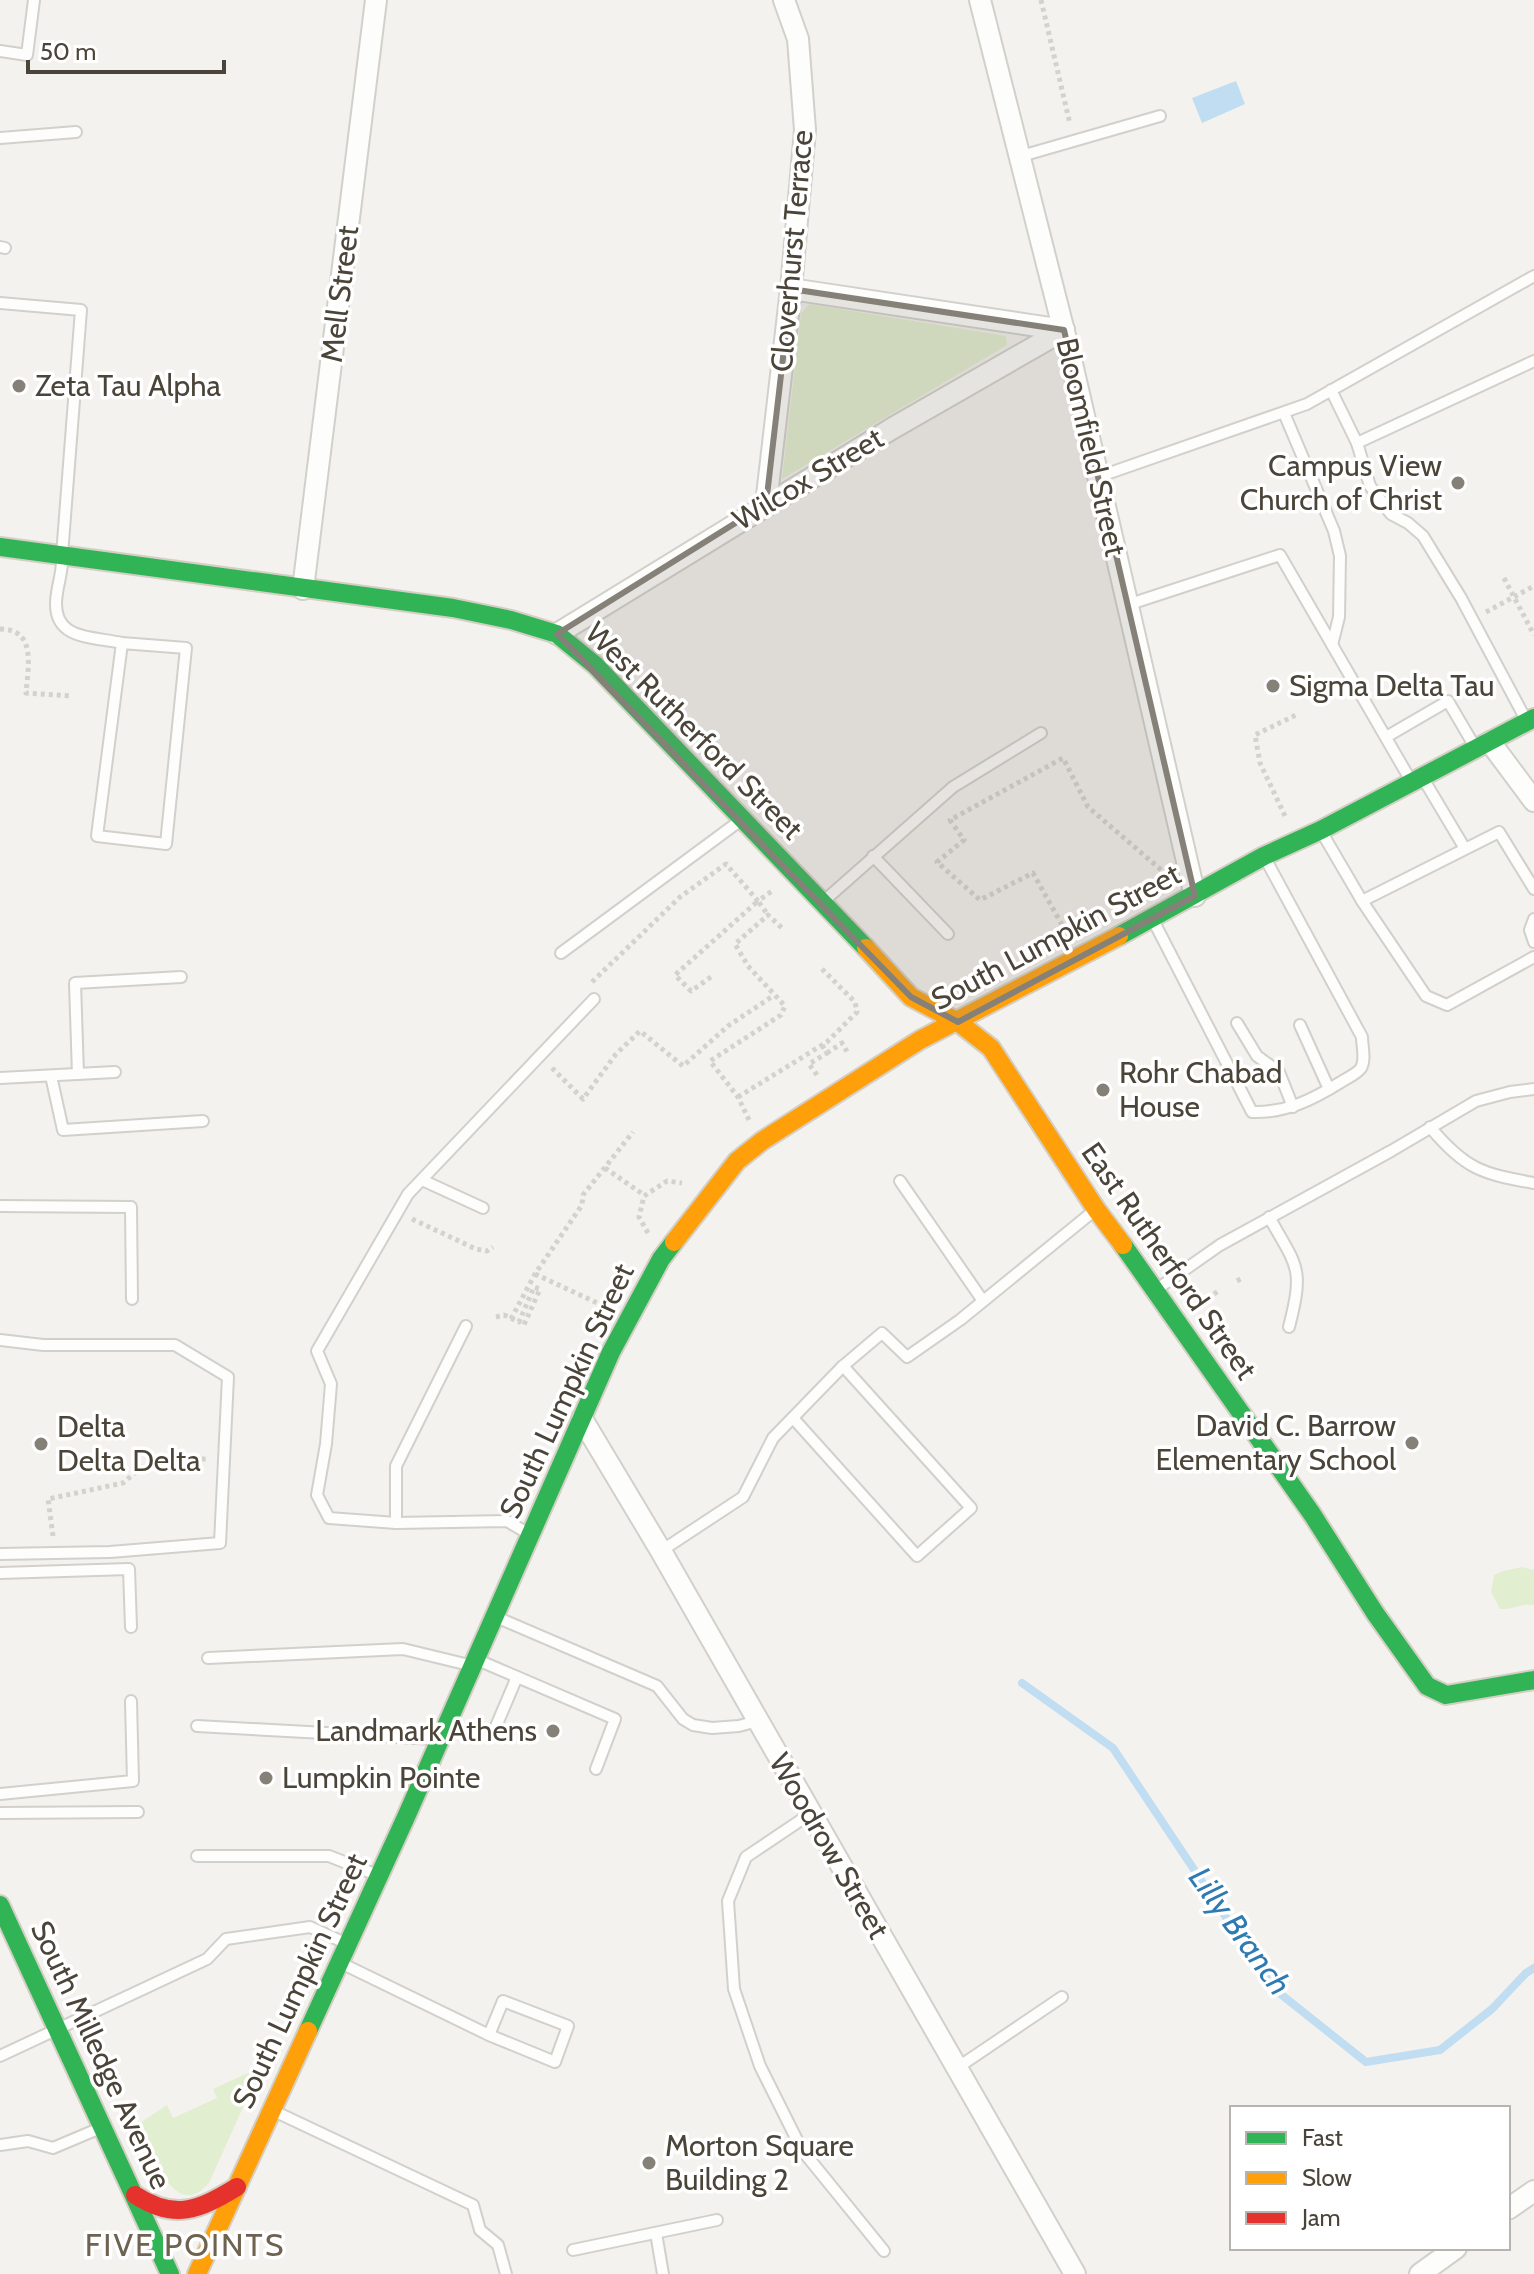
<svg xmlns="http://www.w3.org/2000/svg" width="1534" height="2274" viewBox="0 0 1534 2274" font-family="Cabin,sans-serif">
  <rect width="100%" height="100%" fill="#f4f2ee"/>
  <!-- green -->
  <g fill="#e1eecf">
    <polygon points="809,304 1006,336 1007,345 782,479 801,314"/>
    <path d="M 1522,1567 L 1534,1570 L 1534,1605 C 1521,1603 1513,1610 1500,1609 L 1491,1592 L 1494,1575 L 1503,1571 Z"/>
    <path d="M 261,2067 L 209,2183 C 173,2225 151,2148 140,2123 L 167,2105 L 173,2118 L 217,2098 L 213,2089 Z"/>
  </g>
  <!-- water -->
  <polygon fill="#c0ddf1" points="1236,81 1245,104 1202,123 1192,98"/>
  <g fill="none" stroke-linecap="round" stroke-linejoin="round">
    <!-- stream -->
    <polyline stroke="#c0ddf1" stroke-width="8" points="1022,1683 1113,1748 1273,1988 1366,2062 1440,2050 1492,2009 1526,1973 1534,1968"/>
    <defs>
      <g id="lane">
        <polyline points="0,51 27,55 34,0"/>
        <polyline points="0,138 76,132"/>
        <polyline points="1018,157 1160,116"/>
        <polyline points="0,247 5,248"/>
        <path d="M 0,303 L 81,310 L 62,555 C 63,570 59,579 57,593 C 49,640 89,636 122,643 L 97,836 L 166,844 L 186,648 L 122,643"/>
        <polyline points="1331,390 1357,443 1370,486 1391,514 1408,523 1423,536 1461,598 1526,720"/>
        <polyline points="1284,413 1334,531 1340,556 1339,617 1332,645"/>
        <polyline points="1357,443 1534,361"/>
        <polyline points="1098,477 1307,404 1534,276"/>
        <polyline points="1127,605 1280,555 1411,781"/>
        <polyline points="1386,737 1448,701 1475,747"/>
        <polyline points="1424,780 1464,847"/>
        <polyline points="1321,831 1362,901 1426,996 1447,1005 1534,957"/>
        <polyline points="873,856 948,934"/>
        <polyline points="825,900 953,787 1041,733"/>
        <polyline points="1362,901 1499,832 1534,889"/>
        <polyline points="1534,919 1530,930 1534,942"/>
        <path d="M 1153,920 L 1252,1112 C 1286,1113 1312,1100 1341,1082 C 1347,1078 1357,1074 1361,1068 C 1366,1059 1362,1046 1362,1037 L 1265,858"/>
        <polyline points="561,953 741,820"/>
        <polyline points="1237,1023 1257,1056 1279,1072 1293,1107"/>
        <polyline points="1300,1025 1329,1089"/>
        <polyline points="78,1074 75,983 181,977"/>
        <polyline points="51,1076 63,1130 203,1121"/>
        <polyline points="0,1078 115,1072"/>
        <path d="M 1430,1127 C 1465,1169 1482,1174 1534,1183"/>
        <polyline points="422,1180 483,1208"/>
        <polyline points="900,1181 983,1301"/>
        <polyline points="0,1206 131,1207 132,1299"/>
        <path d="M 1269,1217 C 1298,1268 1304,1268 1289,1327"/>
        <polyline points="1160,1287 1220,1245 1391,1151 1476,1101 1510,1092 1534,1089"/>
        <polyline points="0,1340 43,1345 175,1345 228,1377 220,1543 110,1552 0,1554"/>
        <polyline points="793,1418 917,1556 971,1508 843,1366"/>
        <polyline points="396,1523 396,1466 466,1326"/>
        <polyline points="529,1534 507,1521 396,1523 329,1518 317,1495 326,1444 331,1384 317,1351 408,1194 594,999"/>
        <polyline points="661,1551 743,1497 773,1438 843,1366 882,1333 907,1357 960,1320 1095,1210"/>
        <polyline points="0,1573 129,1569 131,1627"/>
        <polyline points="496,1617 657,1686 683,1719 693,1725 712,1728 739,1726 757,1721"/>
        <polyline points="208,1658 403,1649 469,1665"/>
        <polyline points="480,1661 615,1719 596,1769"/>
        <polyline points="197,1726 434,1739"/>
        <polyline points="494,1731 517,1677"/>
        <polyline points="0,1794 133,1781 131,1701"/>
        <polyline points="0,1813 138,1812"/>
        <polyline points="810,1814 746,1857 728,1901 734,1989 760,2066 802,2150 884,2251"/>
        <polyline points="197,1856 329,1856 377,1875"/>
        <polyline points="343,1964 489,2035 555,2062 568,2026 503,2001 489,2035"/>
        <polyline points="0,2056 207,1959 226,1939 310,1927 343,1942"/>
        <polyline points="957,2068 1062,1997"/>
        <polyline points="276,2112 473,2205 480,2230 498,2245 506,2274"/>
        <polyline points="0,2145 28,2141 53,2148 98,2129"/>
        <polyline points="656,2233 663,2274"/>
        <polyline points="573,2250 717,2220"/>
      </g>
      <g id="street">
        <polyline points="980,0 1070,355 1195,896"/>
        <polyline points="791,289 1064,330"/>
        <polyline points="766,504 791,289 805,130 798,39 784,0"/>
        <polyline points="303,589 376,0"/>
        <polyline points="557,634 893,428 1064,330"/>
        <polyline points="1490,742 1534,801"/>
        <polyline points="582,1419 661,1551 1075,2274"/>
        <polyline points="1508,2209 1534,2191"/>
        <polyline points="1420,2274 1456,2248"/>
      </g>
      <g id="fast">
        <polyline points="0,547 453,608 511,620 557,634 595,665 866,948"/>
        <polyline points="1119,936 1264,856 1321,830 1534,718"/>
        <polyline points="1123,1245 1312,1514 1375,1613 1427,1686 1446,1695 1534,1680"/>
        <polyline points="0,1905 170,2274"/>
        <polyline points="308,2031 406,1817 611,1352 661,1259 674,1242"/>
      </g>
      <g id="slow">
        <polyline points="866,948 911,997 958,1022 991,1048 1096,1209 1123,1245"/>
        <polyline points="674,1242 737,1161 762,1141 920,1040 1119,936"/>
        <polyline points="197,2274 308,2031"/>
      </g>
      <path id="jam" d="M 135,2195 C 175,2221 199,2210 237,2187"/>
    </defs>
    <!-- lane casing -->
    <use href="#lane" stroke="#d2d0cb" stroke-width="14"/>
    <!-- street casing -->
    <use href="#street" stroke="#d2d0cb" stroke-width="24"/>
    <!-- fast casing -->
    <use href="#fast" stroke="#d3cfc5" stroke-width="22"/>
    <!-- slow casing -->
    <use href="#slow" stroke="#d3cfc5" stroke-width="22"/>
    <!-- jam casing -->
    <use href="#jam" stroke="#d3cfc5" stroke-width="22"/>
    <!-- path -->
    <g stroke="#d3d2cc" stroke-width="5" stroke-dasharray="4 4" stroke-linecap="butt">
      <polyline points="1041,0 1070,124"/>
      <polyline points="1504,578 1534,635"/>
      <polyline points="1486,612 1534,586"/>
      <path d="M 0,629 C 37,629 28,667 26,693 L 71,696"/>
      <polyline points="1285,816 1260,763 1255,735 1296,715"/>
      <polyline points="1066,932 1033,873 980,900 937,862 964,840 950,820 1063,758 1088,807 1166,874"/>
      <polyline points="711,977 691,991 675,975 758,901 768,915"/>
      <polyline points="592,982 680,897 726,864 758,901 772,891"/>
      <polyline points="827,1053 842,1043 849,1055"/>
      <polyline points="552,1068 583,1099 616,1054 640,1031 683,1066 728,1026 773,996"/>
      <polyline points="817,1075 809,1064 827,1053 822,1045"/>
      <polyline points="738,1097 827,1042 857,1012 855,1002 822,969"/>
      <polyline points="749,1120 738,1097 710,1061 781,1015 785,1006 748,966 735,944 768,915 782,928"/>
      <polyline points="605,1168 644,1195"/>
      <polyline points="412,1219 476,1249 487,1251 493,1247"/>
      <polyline points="648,1233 639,1217 644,1196 667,1181 682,1183"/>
      <polyline points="535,1274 606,1307"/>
      <polyline points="1237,1281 1244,1277"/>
      <polyline points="1214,1294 1220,1290"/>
      <polyline points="496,1317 504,1315 519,1322 534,1287 540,1289 523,1327"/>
      <polyline points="511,1319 535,1274 582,1205 583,1195 633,1132"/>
      <polyline points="53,1536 48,1499 123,1483 142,1467 164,1459 207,1459"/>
    </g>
    <!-- lane -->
    <use href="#lane" stroke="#fdfdfc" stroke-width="10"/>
    <!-- street -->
    <use href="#street" stroke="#fdfdfc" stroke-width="20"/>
    <!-- fast -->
    <use href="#fast" stroke="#30b455" stroke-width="18"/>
    <!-- slow -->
    <use href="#slow" stroke="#ff9f0a" stroke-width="18"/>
    <!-- jam -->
    <use href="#jam" stroke="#e5322d" stroke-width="18"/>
  </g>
  <!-- marked area -->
  <path fill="#868178" fill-opacity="0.2" stroke="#868178" stroke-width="6" stroke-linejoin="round" d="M 791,289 L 1064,330 L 1195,896 L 958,1022 L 911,997 L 557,634 L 766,504 Z"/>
  <!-- markers -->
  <g fill="#868178" stroke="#fff" stroke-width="3">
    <circle cx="19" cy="386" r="8"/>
    <circle cx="1458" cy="483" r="8"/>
    <circle cx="1273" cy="686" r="8"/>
    <circle cx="1103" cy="1090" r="8"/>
    <circle cx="1412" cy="1443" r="8"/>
    <circle cx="41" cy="1444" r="8"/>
    <circle cx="553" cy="1731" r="8"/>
    <circle cx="266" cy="1778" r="8"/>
    <circle cx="649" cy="2163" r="8"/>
  </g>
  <g text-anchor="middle" stroke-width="7" stroke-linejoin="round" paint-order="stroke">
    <!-- street labels -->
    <g font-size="30" fill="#4b4439" stroke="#fff">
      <text transform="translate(792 251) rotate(-85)" y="10">Cloverhurst Terrace</text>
      <text transform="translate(340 294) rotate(-83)" y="10">Mell Street</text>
      <text transform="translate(1091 447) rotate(77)" y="10">Bloomfield Street</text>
      <text transform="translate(808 479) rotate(-31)" y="10">Wilcox Street</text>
      <text transform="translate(694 731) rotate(45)" y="10">West Rutherford Street</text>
      <text transform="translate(1056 937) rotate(-28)" y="10">South Lumpkin Street</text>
      <text transform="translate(1169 1261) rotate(55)" y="10">East Rutherford Street</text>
      <text transform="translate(567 1391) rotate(-65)" y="10">South Lumpkin Street</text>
      <text transform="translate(829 1846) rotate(60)" y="10">Woodrow Street</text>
      <text transform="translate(300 1981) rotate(-65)" y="10">South Lumpkin Street</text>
      <text transform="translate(101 2055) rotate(65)" y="10">South Milledge Avenue</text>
    </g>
    <!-- poi labels -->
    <g font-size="30" fill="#4b4439" stroke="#fff" text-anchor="start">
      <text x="35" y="396">Zeta Tau Alpha</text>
      <text x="1442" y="476" text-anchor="end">Campus View<tspan x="1442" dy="34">Church of Christ</tspan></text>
      <text x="1289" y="696">Sigma Delta Tau</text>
      <text x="1119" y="1083">Rohr Chabad<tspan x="1119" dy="34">House</tspan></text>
      <text x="1396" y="1436" text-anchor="end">David C. Barrow<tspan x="1396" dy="34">Elementary School</tspan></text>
      <text x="57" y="1437">Delta<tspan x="57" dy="34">Delta Delta</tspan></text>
      <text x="537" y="1741" text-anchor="end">Landmark Athens</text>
      <text x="282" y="1788">Lumpkin Pointe</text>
      <text x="665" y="2156">Morton Square<tspan x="665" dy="34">Building 2</tspan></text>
    </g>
    <!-- water labels -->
    <g font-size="32" font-style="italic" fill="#2e7ab2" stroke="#fff">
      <text transform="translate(1240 1931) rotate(54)" y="11">Lilly Branch</text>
    </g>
    <!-- neighbourhood labels -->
    <g font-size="32" letter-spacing="2" fill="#6e6250" stroke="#fff">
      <text x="185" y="2256">FIVE POINTS</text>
    </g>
  </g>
  <!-- legend -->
  <rect x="1230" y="2106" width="280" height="144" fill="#ffffff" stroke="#b7b4b0" stroke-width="2"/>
  <rect x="1246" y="2132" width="40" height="12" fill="#30b455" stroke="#b7b4b0" stroke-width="2"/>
  <text x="1302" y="2146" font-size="24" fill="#4b4439">Fast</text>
  <rect x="1246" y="2172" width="40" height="12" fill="#ff9f0a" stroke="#b7b4b0" stroke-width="2"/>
  <text x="1302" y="2186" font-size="24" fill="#4b4439">Slow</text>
  <rect x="1246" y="2212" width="40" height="12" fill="#e5322d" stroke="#b7b4b0" stroke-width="2"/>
  <text x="1302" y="2226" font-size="24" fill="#4b4439">Jam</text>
  <!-- scale -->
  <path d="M28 60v12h196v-12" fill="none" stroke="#4b4439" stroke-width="4"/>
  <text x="40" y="60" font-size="24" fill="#4b4439" stroke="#ffffff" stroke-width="6" paint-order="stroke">50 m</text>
</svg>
